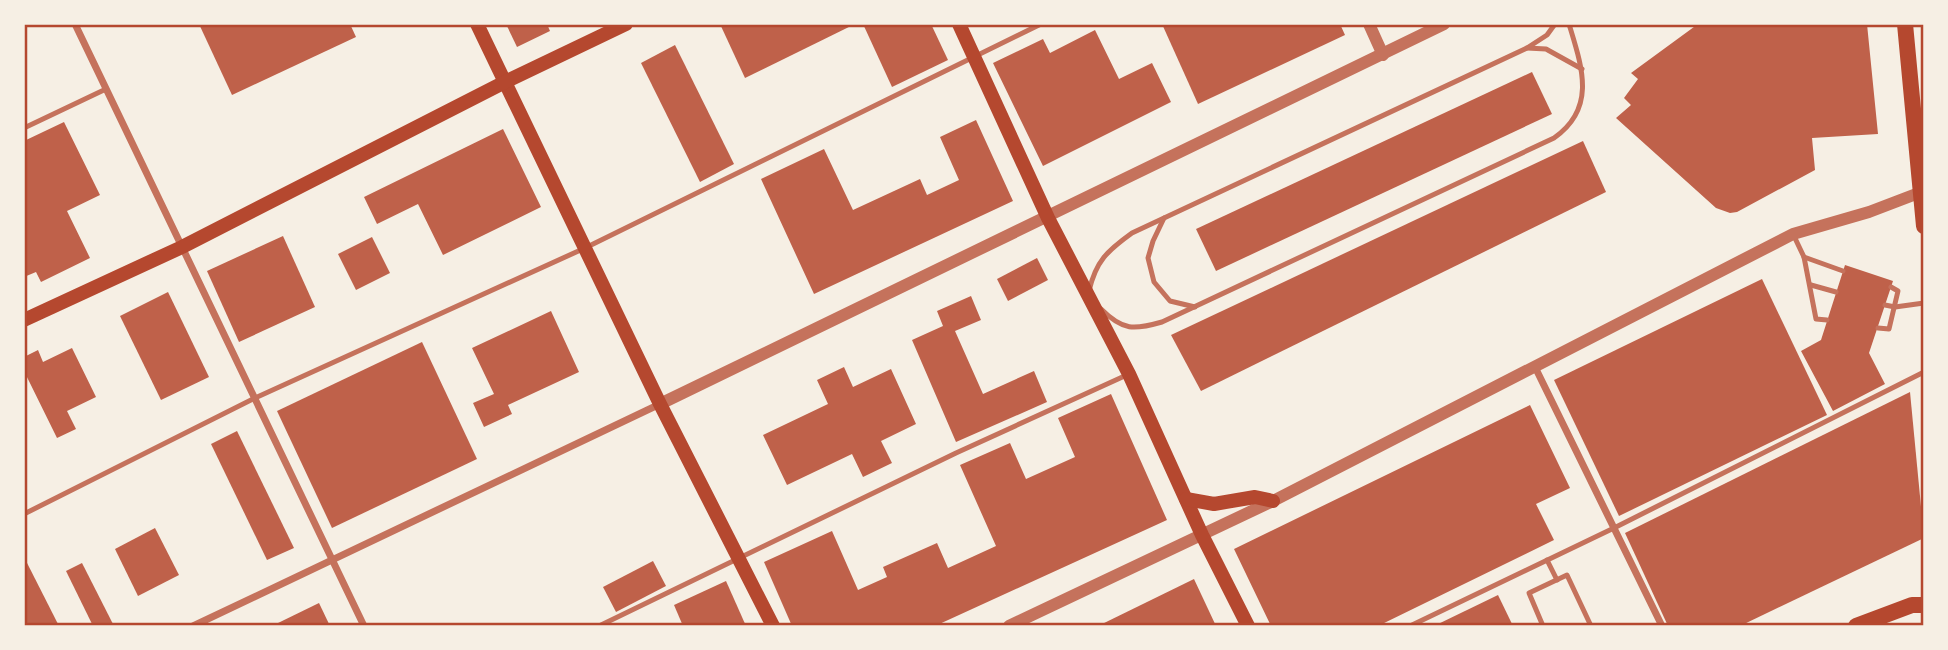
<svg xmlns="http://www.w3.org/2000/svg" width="1948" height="650" viewBox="0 0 1948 650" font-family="Rubik,sans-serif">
  <rect width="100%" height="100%" fill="#f6efe4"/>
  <!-- building -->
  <g fill="#bf614a">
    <polygon points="199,24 350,24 356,37 232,95"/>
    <polygon points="506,24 547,24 550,31 517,47"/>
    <polygon points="720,24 855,24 745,78"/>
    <polygon points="863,24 931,24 948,60 892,87"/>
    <polygon points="1162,24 1340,24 1345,35 1198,104"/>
    <polygon points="1698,24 1867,24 1878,134 1812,138 1815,170 1737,212 1730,213 1716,208 1616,118 1631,105 1624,98 1638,79 1631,73"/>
    <polygon points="1095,30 1119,79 1152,63 1171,102 1043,166 993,63 1043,39 1050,53"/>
    <polygon points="675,45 734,164 700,182 641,63"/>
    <polygon points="1532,72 1552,114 1216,271 1196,229"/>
    <polygon points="976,120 1013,201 814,294 761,179 824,149 853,210 920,179 927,195 959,180 940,137"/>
    <polygon points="64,122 100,195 67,211 90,258 41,282 36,272 24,277 24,141"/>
    <polygon points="503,129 541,207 443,255 418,204 377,224 364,197"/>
    <polygon points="1583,141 1606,192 1201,391 1171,335"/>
    <polygon points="283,236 315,307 239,342 207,271"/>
    <polygon points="372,237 390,273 356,290 338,254"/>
    <polygon points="1037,258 1048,280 1008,301 997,279"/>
    <polygon points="1845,265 1893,281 1869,353 1885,384 1833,411 1801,351 1821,340"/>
    <polygon points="1762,279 1827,415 1619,516 1554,380"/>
    <polygon points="168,292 209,377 161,400 120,316"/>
    <polygon points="971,296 981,320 955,331 983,394 1034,371 1047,402 956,442 912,340 943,326 937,311"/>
    <polygon points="551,311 579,372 508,405 512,414 484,427 473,403 494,394 472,348"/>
    <polygon points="422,342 477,459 332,528 277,411"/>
    <polygon points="72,348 96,397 67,411 76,429 57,438 24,371 24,357 38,350 43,362"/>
    <polygon points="844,367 853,387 891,369 916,424 881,441 892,463 863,477 852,454 787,485 763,435 828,404 817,380"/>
    <polygon points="1910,392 1924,538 1740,626 1668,626 1625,533"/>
    <polygon points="1111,394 1167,520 935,626 792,626 764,562 832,531 858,590 887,577 883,567 937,543 948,568 996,546 960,465 1010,443 1026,479 1075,457 1058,418"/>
    <polygon points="1530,405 1570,488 1536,504 1554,540 1378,626 1271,626 1234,549"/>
    <polygon points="237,431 294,548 267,560 211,444"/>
    <polygon points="155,528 179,575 138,596 115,549"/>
    <polygon points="24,557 59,626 29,626 24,618"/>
    <polygon points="653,561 666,586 616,612 603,587"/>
    <polygon points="82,563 114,626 93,626 66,571"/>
    <polygon points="1194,579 1216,626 1098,626"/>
    <polygon points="726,581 746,626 683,626 674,605"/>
    <polygon points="1498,595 1513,626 1434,626"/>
    <polygon points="319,603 330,626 280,626 278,623"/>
  </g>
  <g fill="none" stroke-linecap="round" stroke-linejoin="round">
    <!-- service -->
    <g stroke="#c5725c" stroke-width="5">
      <polyline points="1527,48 1546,49 1582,69"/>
      <polyline points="24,128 106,89"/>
      <polyline points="1164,218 1153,241 1148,258 1154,282 1170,301 1195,307"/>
      <polyline points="1793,234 1804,257 1816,319 1827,320"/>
      <polyline points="1804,257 1843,271"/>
      <polyline points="1811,285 1836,292"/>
      <path d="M 1089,291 C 1096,261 1107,251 1132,233 L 1527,48 L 1547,35 L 1555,24"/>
      <polyline points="1885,305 1895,307 1924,303"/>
      <path d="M 1101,309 C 1123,331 1134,330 1162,322 L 1554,138 C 1597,108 1582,67 1569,24"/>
      <polyline points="1878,328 1889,329 1898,291 1891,287"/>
      <polyline points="24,514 255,398 585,248 1041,24"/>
      <polyline points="1547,560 1557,580"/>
      <polyline points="599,626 956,453 1129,374"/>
      <polyline points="1410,626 1614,528 1924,372"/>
      <polyline points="1543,626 1529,593 1567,575 1591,626"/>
    </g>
    <!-- minor -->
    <g stroke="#c5725c" stroke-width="7">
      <polyline points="75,24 364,626"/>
      <polyline points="1535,367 1662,626"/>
      <polyline points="193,626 660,404"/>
    </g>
    <!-- tertiary -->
    <g stroke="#c5725c" stroke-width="12">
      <polyline points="1369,24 1383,55"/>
      <polyline points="660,404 1444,24"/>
      <polyline points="1009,626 1273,501 1793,234 1869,212 1924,191"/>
    </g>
    <!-- secondary -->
    <g stroke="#b5482f" stroke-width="14">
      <polyline points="477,24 660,404 773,626"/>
      <polyline points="959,24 1048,218 1129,374 1202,535 1248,626"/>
      <polyline points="24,320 182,247 505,82 626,24"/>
      <polyline points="1186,499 1214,504 1255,497 1273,501"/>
    </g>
    <!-- primary -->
    <g stroke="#b5482f" stroke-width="16">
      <polyline points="1905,24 1924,226"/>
      <polyline points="1856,626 1912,605 1924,605"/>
    </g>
  </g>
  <!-- border -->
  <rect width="1948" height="650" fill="none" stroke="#f6efe4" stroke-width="52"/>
  <rect x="26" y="26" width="1896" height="598" fill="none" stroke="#b5482f" stroke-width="2.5"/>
</svg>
